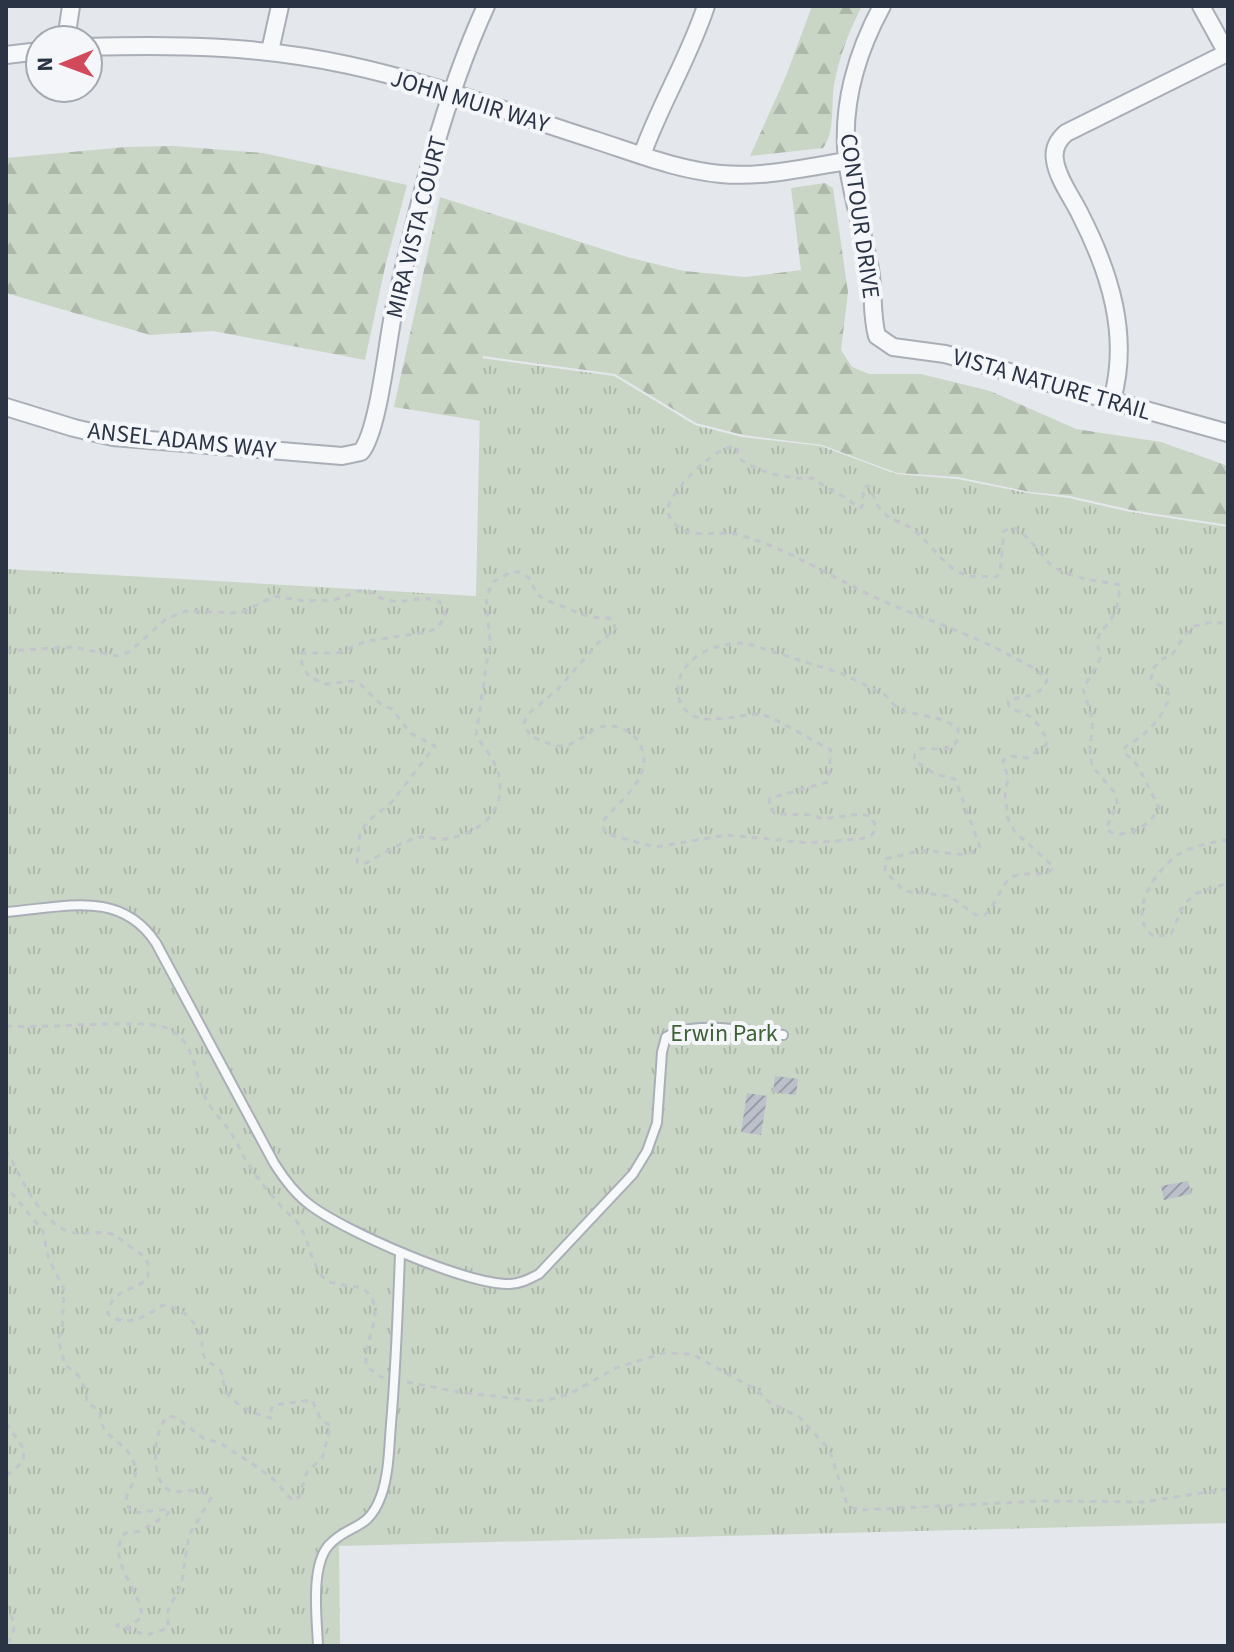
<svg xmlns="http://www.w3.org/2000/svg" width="1234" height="1652" viewBox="0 0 1234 1652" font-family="'Source Sans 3',sans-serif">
  <defs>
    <pattern id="forest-firs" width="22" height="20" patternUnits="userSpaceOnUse" patternTransform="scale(2)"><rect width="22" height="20" fill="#c9d6c5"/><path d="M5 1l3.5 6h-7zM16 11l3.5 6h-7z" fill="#adb8ab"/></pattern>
    <pattern id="park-tufts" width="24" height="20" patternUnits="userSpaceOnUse" patternTransform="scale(2)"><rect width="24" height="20" fill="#c9d6c5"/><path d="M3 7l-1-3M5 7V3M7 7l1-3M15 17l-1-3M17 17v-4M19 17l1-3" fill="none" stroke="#adb8ab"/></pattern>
    <pattern id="building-hatch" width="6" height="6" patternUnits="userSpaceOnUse" patternTransform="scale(2)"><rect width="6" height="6" fill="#bbc0ca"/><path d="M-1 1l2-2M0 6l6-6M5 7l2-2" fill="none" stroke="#989da6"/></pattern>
  </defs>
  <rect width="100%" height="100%" fill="#e4e7ec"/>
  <!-- forest -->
  <g fill="url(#forest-firs)">
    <path d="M 812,6 L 862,6 C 849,30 839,58 834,85 C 831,105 835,133 823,148 L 750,156 L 786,76 Z"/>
    <polygon points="174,146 263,153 407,185 385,267 365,360 213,331 150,335 6,293 6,158 126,147"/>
    <polygon points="825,183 833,188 848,292 841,350 852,367 869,374 921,374 990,391 1076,429 1161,442 1228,466 1228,525 1131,510 1070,496 1030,492 958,477 897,473 822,445 743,435 696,423 615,374 483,356 481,421 394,407 440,197 627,257 684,271 745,277 801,270 791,188"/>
  </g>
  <!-- park -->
  <polygon fill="url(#park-tufts)" points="481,358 614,376 695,425 742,437 821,446 896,474 957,479 1028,493 1069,498 1130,512 1228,527 1228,1523 339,1546 340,1646 6,1644 6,569 476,596"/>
  <!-- building -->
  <g fill="url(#building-hatch)">
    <polygon points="775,1076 798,1079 796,1095 773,1092"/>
    <polygon points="747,1093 767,1096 761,1135 741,1132"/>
    <polygon points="1188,1181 1191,1194 1164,1200 1161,1186"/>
  </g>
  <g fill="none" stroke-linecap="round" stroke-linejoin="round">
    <defs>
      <g id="lane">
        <path d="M 6,912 C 62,908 120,888 156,943 L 274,1163 C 284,1179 295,1194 310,1205 C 344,1231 467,1285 510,1284 C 520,1284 529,1279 539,1274 L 633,1174 L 647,1151 L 657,1123 L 662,1052 L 666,1037 C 693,1019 752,1032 783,1035"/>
        <path d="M 318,1646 C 317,1619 310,1566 329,1545 C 349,1523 368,1532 381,1496 C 389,1474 389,1448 391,1424 C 396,1367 398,1310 400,1253"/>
      </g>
      <g id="street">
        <path d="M 882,6 C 857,52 841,106 847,160 C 852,196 863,233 870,269 C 874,291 871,314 877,336 L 893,347 L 945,354 L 1228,433"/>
        <polyline points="1201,6 1228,55"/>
        <polyline points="66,40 71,6"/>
        <path d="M 88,47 C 176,44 262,46 348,65 C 433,83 515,115 598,141 C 638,154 678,170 721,174 C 763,178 806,167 848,161"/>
        <polyline points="270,51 280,6"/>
        <polyline points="6,55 40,51"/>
        <path d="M 642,155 C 660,104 689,58 706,6"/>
        <path d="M 1112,400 C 1130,336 1110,273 1081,216 C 1073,199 1057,178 1055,160 C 1053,149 1058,140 1066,133 L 1227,53"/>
        <path d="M 6,407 L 74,428 L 113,437 L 342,456 L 361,452 C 379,430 387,342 394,310 C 418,207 442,102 486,6"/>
      </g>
    </defs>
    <!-- lane casing -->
    <use href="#lane" stroke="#a9aeb7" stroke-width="12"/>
    <!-- street casing -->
    <use href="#street" stroke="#a9aeb7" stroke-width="20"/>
    <!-- path -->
    <g stroke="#c2c5cb" stroke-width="3" stroke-dasharray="6 6" stroke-linecap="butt">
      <path d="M 6,651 L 73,647 L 117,656 L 129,652 L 166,619 L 186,611 L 240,613 L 275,596 L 303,601 L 334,600 L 359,591 L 369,591 L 377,597 L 397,602 L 425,598 L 440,602 L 446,616 L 437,628 L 428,632 L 367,641 L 337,653 L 301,653 L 302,664 L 309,677 L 326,684 L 353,681 L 361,685 L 383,706 L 392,709 L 410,733 L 435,746 L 391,803 L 367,822 L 360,834 L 357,862 L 364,864 C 378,857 406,839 420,837 C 428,836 436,840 445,839 C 480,834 508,811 498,772 C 494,759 483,746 476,735 L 490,641 L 486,598 L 493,582 L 511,572 L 520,572 L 529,578 L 537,594 L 544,599 L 589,617 L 609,618 L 614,622 L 615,630 L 598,643 L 558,689 L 528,714 L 524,723 L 530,736 C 539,739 549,745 559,746 C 579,747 591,724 611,726 C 621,726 633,733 638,741 C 658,774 622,798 603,821 L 604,830 L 607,834 L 655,847 L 727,835 L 809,843 L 861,839 L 873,834 L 876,826 L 870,816 L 861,814 L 822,819 L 814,815 L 777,814 L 768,807 L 770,798 L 828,782 L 831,750 C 817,743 770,715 760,714 C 742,714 707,725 692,715 C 683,710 677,700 678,690 C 678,656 718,642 746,643 L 843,674 L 885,695 L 899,710 L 944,720 L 958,728 C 960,758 937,746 920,749 L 915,754 L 914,760 L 935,774 L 955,779 L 980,847 C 964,860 949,852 930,851 C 918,850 904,855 892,857 L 886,859 L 885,871 L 904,891 L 949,896 L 976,915 L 985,915 C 997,904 1000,885 1011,878 C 1025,869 1043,880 1054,867 L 1015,832 L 1008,819 L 1005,794 L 1008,778 L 1003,760 L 1011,756 L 1027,758 L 1046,745 C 1047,736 1045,736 1040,728 C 1029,710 1024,717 1009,706 L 1008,701 C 1023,695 1043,698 1047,679 C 1038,669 1023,663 1011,656 C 969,633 926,620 883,601 C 836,580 788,548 739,535 C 719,529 691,541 675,524 C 669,518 666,510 670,502 C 677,486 718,443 737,447 L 738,457 C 754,472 791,480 813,478 C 828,491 845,494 858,508 L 862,507 L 864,487 L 869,486 L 878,506 L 890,519 C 928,527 939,571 970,576 C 979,577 988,576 996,577 L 1000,573 L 1004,531 L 1012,527 C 1028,535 1037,549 1048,562 C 1065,579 1098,580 1120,585 C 1119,593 1118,604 1115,612 C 1104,635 1093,627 1100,659 L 1083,689 L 1093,720 L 1090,749 L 1092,766 L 1116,794 L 1117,804 L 1106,829 C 1122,843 1152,825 1159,808 L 1138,766 L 1123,751 C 1127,742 1135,742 1143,735 C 1154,725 1172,705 1168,691 L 1151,679 L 1153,669 L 1160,660 L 1172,655 L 1184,636 L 1195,626 L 1213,622 L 1228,624"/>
      <path d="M 1228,840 C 1213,842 1193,846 1179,854 C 1156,869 1123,917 1155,937 L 1171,934 L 1184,904 L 1197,893 L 1228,883"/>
      <path d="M 6,1026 C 47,1028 86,1023 127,1024 C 140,1024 156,1023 169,1029 C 198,1043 194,1082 210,1106 C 216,1115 224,1122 229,1130 C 236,1140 240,1151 247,1162 C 256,1177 268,1191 280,1205 C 285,1212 292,1215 297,1222 C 309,1238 310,1262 323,1277 C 336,1291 361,1279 371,1297 C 384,1318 361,1344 367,1367 L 383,1378"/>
      <path d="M 6,1150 C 19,1174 33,1206 54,1223 C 74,1240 86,1230 108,1233 C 118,1235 121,1241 129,1246 C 144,1256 152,1258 147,1280 C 132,1290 110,1291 108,1314 C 125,1329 147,1316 163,1305 C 182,1307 198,1322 202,1341 C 202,1342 202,1351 203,1353 C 205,1363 214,1363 220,1370 C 225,1377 222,1381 225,1388 C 230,1404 256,1415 271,1418 L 273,1416 L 271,1409 L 274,1405 L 312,1400 L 321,1420 L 331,1426 L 322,1458 L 307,1472 L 299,1497 L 292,1500 L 272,1478 L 257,1467 L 220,1443 L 203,1438 L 177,1418 L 169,1416 C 153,1425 149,1481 169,1490 C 182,1495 197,1484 211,1498 L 189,1535 L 181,1586 L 168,1610 L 168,1628 L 147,1635 L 117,1626 L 118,1624 L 127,1628 L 142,1617 C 142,1590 104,1560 125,1533 L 141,1531 L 168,1514 L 169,1509 L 132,1513 C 116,1493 139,1488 135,1467 C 129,1438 99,1442 100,1411 L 87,1402 C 85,1383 81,1376 65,1365 L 58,1339 L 62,1331 L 64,1289 L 48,1257 L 43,1231 L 6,1186"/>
      <polyline points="407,1382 459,1392 536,1401 552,1399 569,1394 616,1368 663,1353 692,1354 758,1391 769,1402 799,1417 829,1449 846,1501 851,1508 861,1510 1040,1501 1143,1502 1228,1489"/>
      <polyline points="6,1423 24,1449 23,1462 6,1476"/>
      <path d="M 6,1604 C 13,1620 19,1630 6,1644"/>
    </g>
    <!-- lane -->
    <use href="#lane" stroke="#f7f8fa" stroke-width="8"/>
    <!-- street -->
    <use href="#street" stroke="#f7f8fa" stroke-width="16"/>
  </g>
  <g text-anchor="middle" stroke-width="8" stroke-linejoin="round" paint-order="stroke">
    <!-- street labels -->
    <g font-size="24" fill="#2b3445" stroke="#f4f6f9">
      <text transform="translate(470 101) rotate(17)" y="8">JOHN MUIR WAY</text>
      <text transform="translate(860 216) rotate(82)" y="8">CONTOUR DRIVE</text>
      <text transform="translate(416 227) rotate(-76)" y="8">MIRA VISTA COURT</text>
      <text transform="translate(1052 384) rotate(16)" y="8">VISTA NATURE TRAIL</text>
      <text transform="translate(182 440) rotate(6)" y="8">ANSEL ADAMS WAY</text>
    </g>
    <!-- park labels -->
    <g font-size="24" fill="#3f6138" stroke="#f4f6f9">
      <text x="724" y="1041">Erwin Park</text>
    </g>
  </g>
  <!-- border -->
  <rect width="1234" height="1652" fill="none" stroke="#2b3445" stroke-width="16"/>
  <!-- north arrow -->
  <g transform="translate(64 64) rotate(269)"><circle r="38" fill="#f4f6f9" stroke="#a4a8b1" stroke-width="2"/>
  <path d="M0-6L14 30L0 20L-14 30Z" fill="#d1495b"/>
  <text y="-12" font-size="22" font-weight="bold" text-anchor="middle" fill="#2b3445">N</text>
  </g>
</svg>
